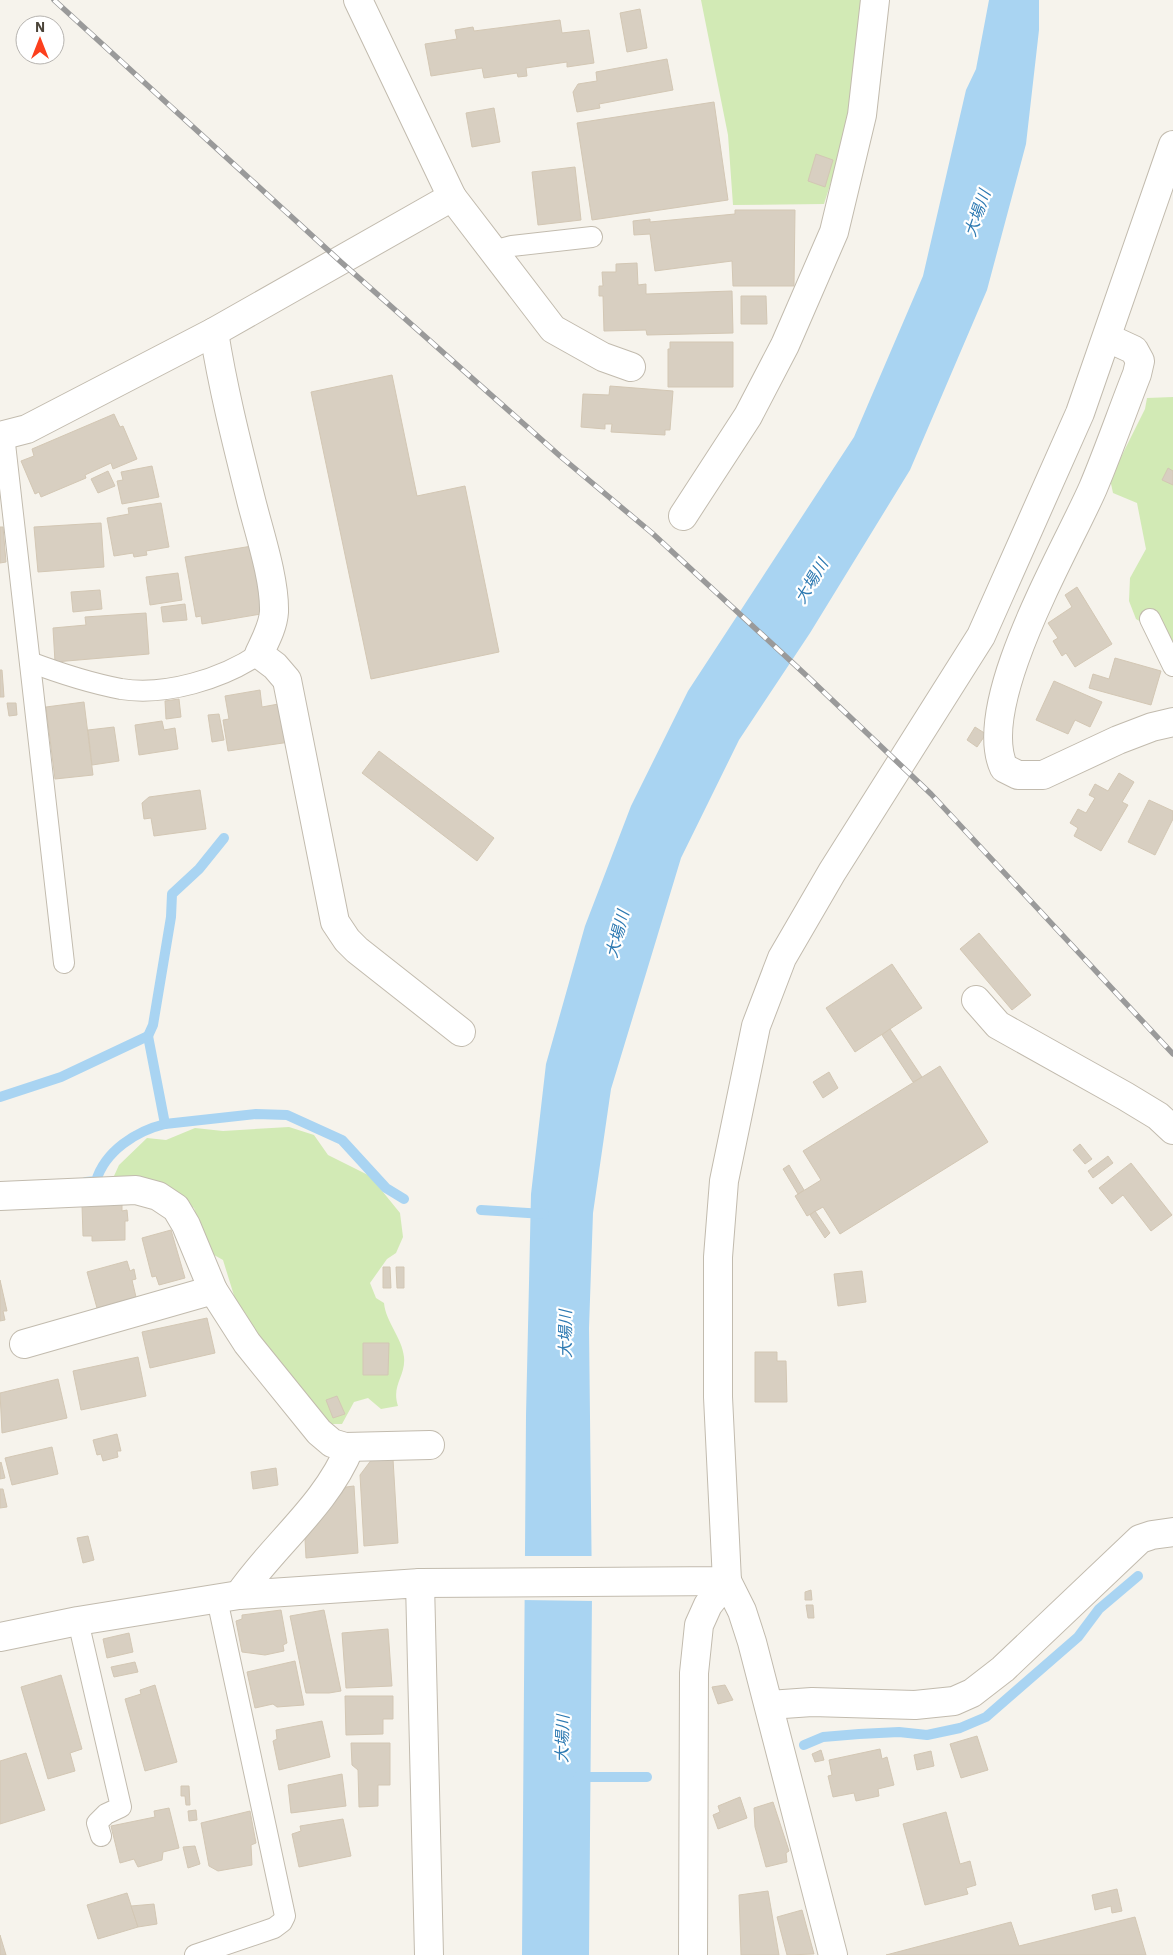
<svg xmlns="http://www.w3.org/2000/svg" width="1173" height="1955" viewBox="0 0 1173 1955" font-family="'IBM Plex Sans','Noto Sans JP',sans-serif">
  <rect width="100%" height="100%" fill="#f6f3ec"/>
  <!-- green -->
  <g fill="#d2eab5">
    <polygon points="701,0 861,0 853,93 838,160 824,204 733,205 728,135"/>
    <polygon points="1173,397 1173,641 1136,619 1129,601 1130,578 1146,549 1137,503 1113,493 1110,479 1145,409 1147,398"/>
    <path d="M 289,1127 L 314,1135 L 328,1155 L 370,1176 L 400,1213 L 403,1237 L 396,1253 L 387,1259 L 370,1283 L 376,1298 L 384,1303 C 386,1323 402,1337 404,1357 C 406,1376 391,1385 398,1406 L 381,1409 L 368,1398 L 354,1402 L 342,1424 L 328,1424 L 252,1337 L 246,1314 L 236,1302 L 223,1260 L 207,1251 L 194,1208 L 183,1202 L 178,1192 L 161,1184 L 123,1182 L 114,1176 L 119,1165 L 147,1138 L 166,1140 L 195,1128 L 223,1131 Z"/>
  </g>
  <!-- water -->
  <polygon fill="#a9d4f2" points="989,0 1039,0 1039,30 1026,144 987,290 910,470 810,633 739,740 681,858 611,1089 593,1213 589,1328 592,1595 589,1955 522,1955 526,1416 531,1194 546,1064 585,926 631,806 688,691 854,437 923,276 966,90 976,69"/>
  <!-- pier -->
  <polygon fill="#f6f3ec" points="522,1556 594,1556 595,1601 522,1600"/>
  <g fill="none" stroke-linecap="round" stroke-linejoin="round">
    <!-- stream -->
    <g stroke="#a9d4f2" stroke-width="10">
      <polyline points="148,1036 153,1025 171,917 172,894 199,869 224,838"/>
      <polyline points="0,1097 61,1077 148,1036 165,1124 256,1114 287,1115 342,1140 386,1188 404,1199"/>
      <path d="M 86,1182 L 96,1181 C 105,1151 136,1131 165,1124"/>
      <polyline points="481,1210 544,1214"/>
      <polyline points="804,1745 823,1737 859,1734 899,1732 927,1735 960,1728 986,1717 1078,1637 1099,1609 1138,1576"/>
      <polyline points="578,1777 647,1777"/>
    </g>
  </g>
  <!-- building -->
  <g fill="#d8cfc1" stroke="#d3c7b4">
    <polygon points="640,9 647,48 627,52 620,13"/>
    <polygon points="560,20 562,33 589,30 594,63 567,67 567,62 526,68 527,76 518,77 517,73 484,78 482,68 431,76 425,44 457,39 455,30 473,27 474,31"/>
    <polygon points="667,59 673,90 599,104 600,108 577,112 573,92 578,84 597,81 596,72"/>
    <polygon points="714,102 728,200 592,220 577,123"/>
    <polygon points="494,108 500,142 472,147 466,113"/>
    <polygon points="816,154 833,160 825,187 808,181"/>
    <polygon points="575,167 581,220 538,225 532,172"/>
    <polygon points="735,210 795,210 794,286 733,286 732,261 655,271 650,234 634,235 633,221 650,219 650,222 735,214"/>
    <polygon points="637,263 638,285 646,284 646,294 732,291 733,333 647,335 646,330 604,331 603,296 599,296 599,286 603,286 602,272 616,272 616,264"/>
    <polygon points="741,296 766,296 767,324 741,324"/>
    <polygon points="670,342 733,342 733,387 668,387 668,349 670,349"/>
    <polygon points="392,375 417,496 465,486 499,652 371,679 311,392"/>
    <polygon points="610,386 673,391 670,430 665,430 665,435 611,432 612,424 605,424 605,429 581,427 583,394 609,395"/>
    <polygon points="114,414 120,427 123,426 137,459 113,469 111,463 85,475 86,478 41,497 39,492 35,494 21,461 34,456 32,449"/>
    <polygon points="152,466 159,497 122,504 117,481 123,480 121,472"/>
    <polygon points="1168,468 1173,471 1173,485 1162,480"/>
    <polygon points="108,471 115,486 98,493 91,479"/>
    <polygon points="161,503 169,547 146,551 147,555 134,557 133,553 114,556 107,518 129,514 128,508"/>
    <polygon points="101,523 104,567 38,572 34,527"/>
    <polygon points="0,527 3,527 6,562 0,563"/>
    <polygon points="252,546 262,605 260,606 261,614 202,624 201,616 196,617 185,557"/>
    <polygon points="178,573 182,600 150,605 146,577"/>
    <polygon points="1077,587 1112,644 1075,667 1066,653 1062,656 1053,641 1058,638 1048,623 1072,607 1065,595"/>
    <polygon points="100,590 102,609 73,612 71,592"/>
    <polygon points="185,604 187,620 163,622 161,607"/>
    <polygon points="146,613 149,654 55,662 53,628 86,625 85,617"/>
    <polygon points="1115,658 1161,671 1151,705 1089,688 1093,674 1109,679"/>
    <polygon points="0,670 2,670 4,697 0,697"/>
    <polygon points="1054,681 1102,702 1090,727 1075,720 1068,734 1036,720"/>
    <polygon points="260,690 262,707 284,703 290,742 228,751 223,720 229,719 225,696"/>
    <polygon points="179,699 181,717 166,719 165,701"/>
    <polygon points="84,702 93,775 55,779 46,707"/>
    <polygon points="7,703 16,703 17,715 9,716"/>
    <polygon points="219,714 224,740 212,742 208,715"/>
    <polygon points="162,721 164,730 175,728 178,749 139,755 135,725"/>
    <polygon points="114,727 119,761 92,765 88,730"/>
    <polygon points="975,727 986,734 977,747 967,740"/>
    <polygon points="379,751 494,838 477,861 362,773"/>
    <polygon points="1119,773 1134,782 1122,802 1128,805 1101,851 1074,836 1078,828 1070,823 1078,809 1086,813 1095,798 1089,795 1095,784 1108,791"/>
    <polygon points="200,790 206,829 154,836 151,818 144,819 142,803 149,797"/>
    <polygon points="1149,800 1173,811 1173,819 1155,855 1128,842"/>
    <polygon points="979,933 1031,995 1012,1010 960,949"/>
    <polygon points="892,964 922,1008 855,1052 826,1008"/>
    <polygon points="890,1029 922,1077 913,1082 882,1035"/>
    <polygon points="940,1066 988,1142 840,1234 823,1207 807,1216 795,1196 821,1180 803,1151"/>
    <polygon points="829,1072 838,1088 823,1098 813,1082"/>
    <polygon points="1080,1144 1092,1159 1085,1164 1073,1150"/>
    <polygon points="1108,1156 1113,1163 1093,1178 1088,1171"/>
    <polygon points="1131,1163 1172,1215 1151,1231 1123,1195 1112,1204 1099,1188"/>
    <polygon points="789,1165 804,1190 798,1194 783,1169"/>
    <polygon points="122,1203 122,1211 127,1210 128,1221 125,1221 125,1240 92,1241 92,1236 83,1236 82,1205"/>
    <polygon points="815,1211 830,1233 825,1238 810,1215"/>
    <polygon points="171,1230 185,1278 159,1285 156,1276 152,1277 142,1238"/>
    <polygon points="127,1261 130,1271 134,1269 136,1279 132,1280 136,1297 97,1308 87,1272"/>
    <polygon points="383,1267 390,1267 391,1288 383,1288"/>
    <polygon points="396,1267 404,1267 404,1288 397,1288"/>
    <polygon points="862,1271 866,1302 838,1306 834,1274"/>
    <polygon points="0,1280 7,1311 3,1311 5,1320 0,1321"/>
    <polygon points="207,1318 215,1353 150,1368 142,1332"/>
    <polygon points="363,1343 389,1343 388,1375 363,1375"/>
    <polygon points="755,1352 777,1352 777,1361 786,1361 787,1402 755,1402"/>
    <polygon points="138,1357 146,1396 81,1410 73,1371"/>
    <polygon points="58,1379 67,1418 2,1433 0,1393"/>
    <polygon points="337,1396 345,1414 333,1418 326,1400"/>
    <polygon points="117,1434 121,1451 117,1451 118,1457 103,1461 101,1454 97,1455 93,1440"/>
    <polygon points="52,1447 58,1474 12,1485 5,1458"/>
    <polygon points="372,1459 393,1459 398,1543 364,1546 360,1475"/>
    <polygon points="1,1462 5,1478 0,1479 0,1463"/>
    <polygon points="276,1468 278,1485 253,1489 251,1472"/>
    <polygon points="354,1486 358,1553 306,1558 305,1539 346,1487"/>
    <polygon points="0,1489 3,1489 7,1507 0,1508"/>
    <polygon points="88,1536 94,1560 83,1563 77,1538"/>
    <polygon points="811,1590 812,1600 805,1600 805,1592"/>
    <polygon points="806,1605 813,1605 814,1618 808,1618"/>
    <polygon points="281,1610 287,1643 283,1645 284,1651 265,1655 242,1652 236,1621 242,1619 242,1615"/>
    <polygon points="324,1610 341,1691 329,1693 306,1693 290,1616"/>
    <polygon points="388,1629 392,1686 346,1688 342,1633"/>
    <polygon points="129,1633 133,1652 107,1658 103,1639"/>
    <polygon points="295,1661 304,1705 277,1707 273,1704 255,1708 247,1672"/>
    <polygon points="135,1662 138,1672 114,1677 111,1667"/>
    <polygon points="61,1675 82,1749 70,1753 75,1771 48,1779 21,1687"/>
    <polygon points="155,1685 177,1762 145,1771 125,1699 141,1694 140,1690"/>
    <polygon points="725,1685 733,1700 718,1704 712,1687"/>
    <polygon points="345,1696 393,1696 393,1719 383,1719 383,1734 346,1735"/>
    <polygon points="322,1721 330,1757 279,1770 273,1741 277,1739 276,1730"/>
    <polygon points="977,1736 988,1770 961,1778 950,1744"/>
    <polygon points="351,1743 390,1743 390,1785 378,1785 378,1806 359,1807 358,1770 352,1765"/>
    <polygon points="880,1749 882,1759 887,1757 894,1785 878,1789 879,1796 856,1801 854,1793 833,1797 828,1776 832,1775 829,1760"/>
    <polygon points="821,1750 824,1760 815,1762 812,1754"/>
    <polygon points="931,1751 934,1766 917,1770 914,1755"/>
    <polygon points="26,1753 45,1810 0,1824 0,1761"/>
    <polygon points="342,1774 346,1806 291,1813 288,1785"/>
    <polygon points="181,1786 189,1786 190,1805 186,1805 185,1796 181,1796"/>
    <polygon points="740,1797 747,1818 718,1829 713,1815 720,1812 718,1806"/>
    <polygon points="773,1802 789,1851 786,1853 787,1862 766,1867 755,1827 754,1808"/>
    <polygon points="169,1808 179,1848 163,1852 162,1860 138,1867 134,1859 120,1863 111,1826 155,1817 154,1811"/>
    <polygon points="196,1810 197,1820 189,1821 188,1811"/>
    <polygon points="250,1811 256,1843 251,1845 252,1865 218,1871 209,1866 201,1823"/>
    <polygon points="946,1812 960,1864 970,1861 976,1885 966,1888 968,1894 925,1905 903,1824"/>
    <polygon points="343,1819 351,1856 299,1867 292,1834 301,1831 300,1826"/>
    <polygon points="195,1846 200,1864 188,1868 183,1847"/>
    <polygon points="1117,1889 1122,1911 1112,1913 1111,1906 1095,1910 1092,1895"/>
    <polygon points="768,1891 779,1955 741,1955 739,1895"/>
    <polygon points="127,1893 138,1927 98,1939 87,1905"/>
    <polygon points="154,1904 157,1924 138,1927 131,1906"/>
    <polygon points="802,1910 814,1954 787,1955 777,1917"/>
    <polygon points="1135,1917 1146,1955 886,1955 1011,1922 1019,1946"/>
    <polygon points="0,1935 6,1955 0,1955"/>
  </g>
  <g fill="none" stroke-linecap="round" stroke-linejoin="round">
    <defs>
      <g id="service">
        <polyline points="493,251 512,246 592,237"/>
        <polyline points="4,435 64,963"/>
        <polyline points="1150,619 1173,666"/>
        <path d="M 30,662 C 59,673 90,683 121,689 C 166,696 222,679 259,654"/>
        <polyline points="78,1621 121,1807 106,1814 97,1823 101,1836"/>
        <polyline points="195,1955 274,1928 282,1922 285,1916 217,1599"/>
      </g>
      <g id="minor">
        <polyline points="452,197 553,329 603,357 631,367"/>
        <path d="M 214,332 C 223,389 237,444 251,500 C 259,532 275,579 274,612 C 273,627 265,641 259,654 L 275,666 L 287,680 L 335,922 L 347,940 L 357,950 L 461,1032"/>
        <path d="M 1108,338 L 1134,350 L 1140,361 L 1137,374 C 1122,412 1109,450 1093,488 C 1066,550 974,704 1004,768 L 1018,775 L 1043,775 L 1118,740 L 1152,727 L 1173,722"/>
        <polyline points="0,436 27,429 214,332 452,197 358,0"/>
        <polyline points="683,516 748,416 785,345 834,232 862,115 875,0"/>
        <polyline points="976,1000 998,1025 1125,1096 1158,1116 1173,1130"/>
        <polyline points="0,1196 136,1190 158,1196 176,1208 186,1225 213,1290"/>
        <polyline points="24,1344 213,1290 247,1343 319,1432 332,1443 345,1447 430,1445"/>
        <path d="M 239,1595 C 274,1544 326,1506 350,1447"/>
        <polyline points="0,1637 78,1621 239,1595 420,1583 429,1955"/>
        <polyline points="769,1705 812,1702 915,1705 954,1701 972,1693 1003,1669 1140,1539 1152,1535 1173,1532"/>
        <polyline points="693,1955 694,1673 699,1625 708,1605 727,1581 742,1611 752,1642 833,1955"/>
      </g>
      <polyline id="tertiary" points="420,1583 727,1581 718,1397 718,1257 724,1181 756,1026 782,958 832,872 981,636 1080,413 1173,145"/>
    </defs>
    <!-- service casing -->
    <use href="#service" stroke="#c2bbae" stroke-width="22"/>
    <!-- minor casing -->
    <use href="#minor" stroke="#c2bbae" stroke-width="30"/>
    <!-- tertiary casing -->
    <use href="#tertiary" stroke="#c2bbae" stroke-width="30"/>
    <!-- service -->
    <use href="#service" stroke="#fff" stroke-width="20"/>
    <!-- minor -->
    <use href="#minor" stroke="#fff" stroke-width="28"/>
    <!-- tertiary -->
    <use href="#tertiary" stroke="#fff" stroke-width="28"/>
    <defs>
      <polyline id="rail" points="54,0 341,262 560,456 652,533 808,677 931,794 1173,1054"/>
    </defs>
    <!-- rail casing -->
    <use href="#rail" stroke="#9a9a9a" stroke-width="5.5"/>
    <!-- rail -->
    <use href="#rail" stroke="#fff" stroke-width="4" stroke-dasharray="11" stroke-linecap="butt"/>
  </g>
  <g text-anchor="middle" stroke-width="4.5" stroke-linejoin="round" paint-order="stroke">
    <!-- water labels -->
    <g font-size="16" font-style="italic" fill="#2e7ab2" stroke="#fff">
      <text transform="translate(977 213) rotate(-71)" y="6">大場川</text>
      <text transform="translate(811 581) rotate(-59)" y="6">大場川</text>
      <text transform="translate(617 934) rotate(-75)" y="6">大場川</text>
      <text transform="translate(565 1334) rotate(-90)" y="6">大場川</text>
      <text transform="translate(562 1739) rotate(-89)" y="6">大場川</text>
    </g>
  </g>
  <!-- north arrow -->
  <g transform="translate(40 40)"><circle r="24" fill="#ffffff" stroke="#b7b4b0"/>
  <path d="M0-4L9 19L0 12L-9 19Z" fill="#fc3f1d"/>
  <text y="-8" font-size="14" font-weight="bold" text-anchor="middle" fill="#4b4439">N</text>
  </g>
</svg>
